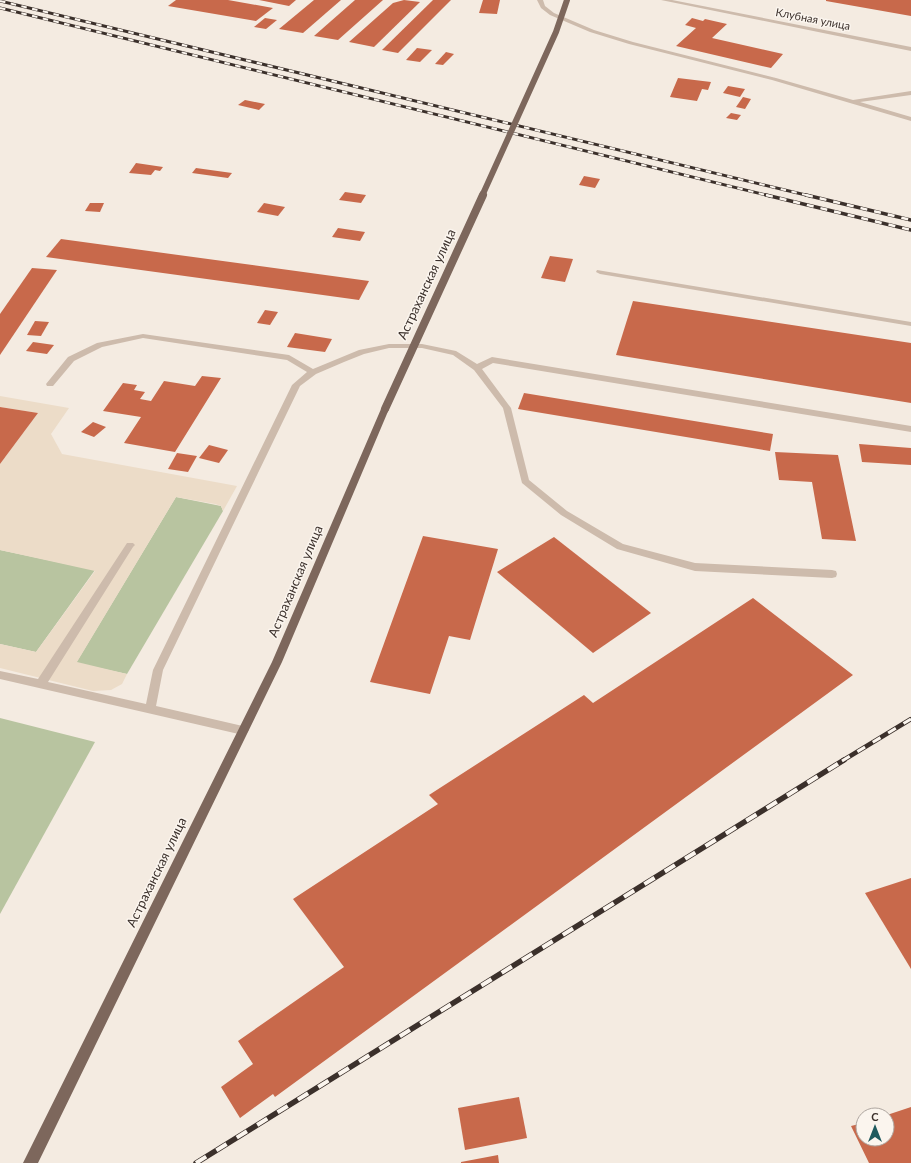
<svg xmlns="http://www.w3.org/2000/svg" width="911" height="1163" viewBox="0 0 911 1163" font-family="Lato,sans-serif">
  <rect width="100%" height="100%" fill="#f4ebe1"/>
  <!-- green -->
  <g fill="#b8c4a0">
    <polygon points="176,497 221,506 223,511 127,674 76,663"/>
    <polygon points="0,550 95,570 36,652 0,644"/>
    <polygon points="0,718 95,742 0,914"/>
  </g>
  <!-- plaza -->
  <polygon fill="#ecdcc8" points="0,396 69,408 51,434 62,454 237,486 223,511 221,506 215,504 176,497 77,662 127,674 122,684 111,690 93,691 0,668 0,644 36,652 95,571 0,550 0,464 38,413 0,407"/>
  <!-- building -->
  <g fill="#c8694b">
    <polygon points="176,0 228,0 273,8 256,21 168,6"/>
    <polygon points="259,0 296,0 289,6"/>
    <polygon points="314,0 341,0 303,33 279,29"/>
    <polygon points="355,0 383,0 338,40 314,36"/>
    <polygon points="404,0 420,2 374,47 349,42 393,3"/>
    <polygon points="433,0 451,0 398,53 382,50"/>
    <polygon points="483,0 500,0 497,14 479,13"/>
    <polygon points="826,0 911,0 911,16 826,1"/>
    <polygon points="265,18 277,20 266,29 254,27"/>
    <polygon points="692,18 703,21 705,19 727,24 712,38 783,54 771,68 676,46 696,28 685,25"/>
    <polygon points="417,48 432,50 420,62 406,60"/>
    <polygon points="446,52 454,54 443,65 435,64"/>
    <polygon points="678,78 711,82 708,90 702,89 697,101 670,97"/>
    <polygon points="728,86 745,89 740,97 723,93"/>
    <polygon points="743,97 751,99 745,109 736,107"/>
    <polygon points="245,100 265,104 259,110 238,105"/>
    <polygon points="731,113 741,115 737,120 726,118"/>
    <polygon points="136,163 163,167 160,171 155,170 151,175 129,173"/>
    <polygon points="196,168 232,173 228,178 192,173"/>
    <polygon points="584,176 600,179 595,188 579,185"/>
    <polygon points="345,192 366,195 361,203 339,200"/>
    <polygon points="90,203 104,203 100,212 85,211"/>
    <polygon points="264,203 285,207 278,216 257,212"/>
    <polygon points="338,228 365,232 360,241 332,237"/>
    <polygon points="61,239 369,281 359,300 46,257"/>
    <polygon points="550,256 573,259 565,282 541,278"/>
    <polygon points="32,268 57,270 0,355 0,314"/>
    <polygon points="633,301 911,343 911,403 616,355"/>
    <polygon points="265,310 278,312 270,325 257,323"/>
    <polygon points="35,321 49,322 41,336 27,335"/>
    <polygon points="295,333 332,339 325,352 287,347"/>
    <polygon points="33,342 54,345 47,354 26,351"/>
    <polygon points="202,376 221,378 175,452 124,443 141,417 103,411 123,383 137,385 134,390 145,392 140,399 151,401 164,381 195,386"/>
    <polygon points="524,393 773,434 770,451 518,409"/>
    <polygon points="0,407 38,413 0,464"/>
    <polygon points="93,422 106,427 94,437 81,432"/>
    <polygon points="859,444 911,448 911,465 862,462"/>
    <polygon points="209,445 228,450 219,463 199,458"/>
    <polygon points="775,452 838,455 856,541 822,539 812,482 779,480"/>
    <polygon points="177,453 197,456 188,472 168,469"/>
    <polygon points="423,536 498,549 470,640 449,636 430,694 370,682"/>
    <polygon points="554,537 651,613 593,653 497,572"/>
    <polygon points="753,598 853,675 275,1097 273,1094 240,1118 221,1087 253,1064 238,1041 344,967 293,899 438,804 429,795 584,695 593,703"/>
    <polygon points="911,878 911,969 865,893"/>
    <polygon points="519,1097 527,1138 465,1150 458,1108"/>
    <polygon points="911,1107 911,1163 869,1163 851,1126 863,1123 863,1139 887,1139 887,1115"/>
    <polygon points="498,1155 499,1163 461,1163 461,1162"/>
  </g>
  <g fill="none" stroke-linecap="round" stroke-linejoin="round">
    <!-- lane -->
    <g fill="#cdbbac" fill-rule="evenodd">
      <polygon points="537,0 543,0 545,6 554,13 594,30 633,42 776,78 853,100 911,91 911,95 860,102 911,117 911,121 772,80 629,44 590,32 550,15 541,8"/>
      <polygon points="597,270 911,322 911,326 600,274 596,272"/>
      <polygon points="143,334 289,355 313,369 359,350 389,344 422,344 456,351 477,364 492,357 911,426 911,432 493,363 482,369 511,408 529,480 567,511 623,544 695,563 832,570 836,571 837,574 836,577 832,578 695,571 617,549 561,515 522,483 503,408 474,370 453,355 422,348 389,348 364,354 344,362 316,374 300,386 163,670 156,706 247,727 249,730 247,733 243,735 0,679 0,671 38,679 127,543 133,543 135,545 133,547 48,682 146,704 153,670 292,385 307,372 287,360 143,338 102,347 74,361 53,386 47,386 46,384 68,357 97,343"/>
    </g>
    <!-- street -->
    <polygon fill="#cdbbac" fill-rule="evenodd" points="661,0 672,0 911,47 911,51"/>
    <!-- primary -->
    <polygon fill="#7d675c" fill-rule="evenodd" points="385,406 389,409 282,662 38,1163 23,1163 272,662 381,409"/>
    <defs>
      <g id="rail-far3">
        <polyline points="0,1 810,196"/>
        <polyline points="0,8 770,196"/>
      </g>
      <g id="rail-far2">
        <polyline points="766,195 911,230"/>
        <polyline points="806,195 911,220"/>
      </g>
      <polyline id="rail-far1" points="842,761 911,719"/>
      <polyline id="rail" points="196,1163 844,760"/>
    </defs>
    <!-- rail-far3 casing -->
    <use href="#rail-far3" stroke="#3b302b" stroke-width="3"/>
    <!-- rail-far2 casing -->
    <use href="#rail-far2" stroke="#3b302b" stroke-width="3.5"/>
    <!-- rail-far1 casing -->
    <use href="#rail-far1" stroke="#3b302b" stroke-width="4.5"/>
    <!-- rail casing -->
    <use href="#rail" stroke="#3b302b" stroke-width="5.5"/>
    <!-- rail-far3 -->
    <use href="#rail-far3" stroke="#fbf5ee" stroke-width="2" stroke-dasharray="5.5" stroke-linecap="butt"/>
    <!-- rail-far2 -->
    <use href="#rail-far2" stroke="#fbf5ee" stroke-width="2.5" stroke-dasharray="7" stroke-linecap="butt"/>
    <!-- rail-far1 -->
    <use href="#rail-far1" stroke="#fbf5ee" stroke-width="3" stroke-dasharray="9" stroke-linecap="butt"/>
    <!-- rail -->
    <use href="#rail" stroke="#fbf5ee" stroke-width="4" stroke-dasharray="12" stroke-linecap="butt"/>
    <!-- primary-bridge-far1 -->
    <polyline stroke="#7d675c" stroke-width="6" points="482,196 556,32 567,0"/>
    <!-- primary-bridge -->
    <polyline stroke="#7d675c" stroke-width="8" points="385,409 483,195"/>
  </g>
  <g text-anchor="middle" stroke-width="3" stroke-linejoin="round" paint-order="stroke">
    <!-- far-street labels -->
    <g font-size="11" fill="#3b302b" stroke="#fbf5ee">
      <text transform="translate(813 19) rotate(11)" y="4">Клубная улица</text>
    </g>
    <!-- street labels -->
    <g font-size="13" fill="#3b302b" stroke="#fbf5ee">
      <text transform="translate(426 284) rotate(-65)" y="5">Астраханская улица</text>
      <text transform="translate(295 581) rotate(-67)" y="5">Астраханская улица</text>
      <text transform="translate(156 872) rotate(-64)" y="5">Астраханская улица</text>
    </g>
  </g>
  <!-- north arrow -->
  <g transform="translate(875 1127)"><circle r="19" fill="#fbf5ee" stroke="#aea6a0"/>
  <path d="M0-3L7 15L0 10L-7 15Z" fill="#1f5a5e"/>
  <text y="-6" font-size="11" font-weight="bold" text-anchor="middle" fill="#3b302b">С</text>
  </g>
</svg>
